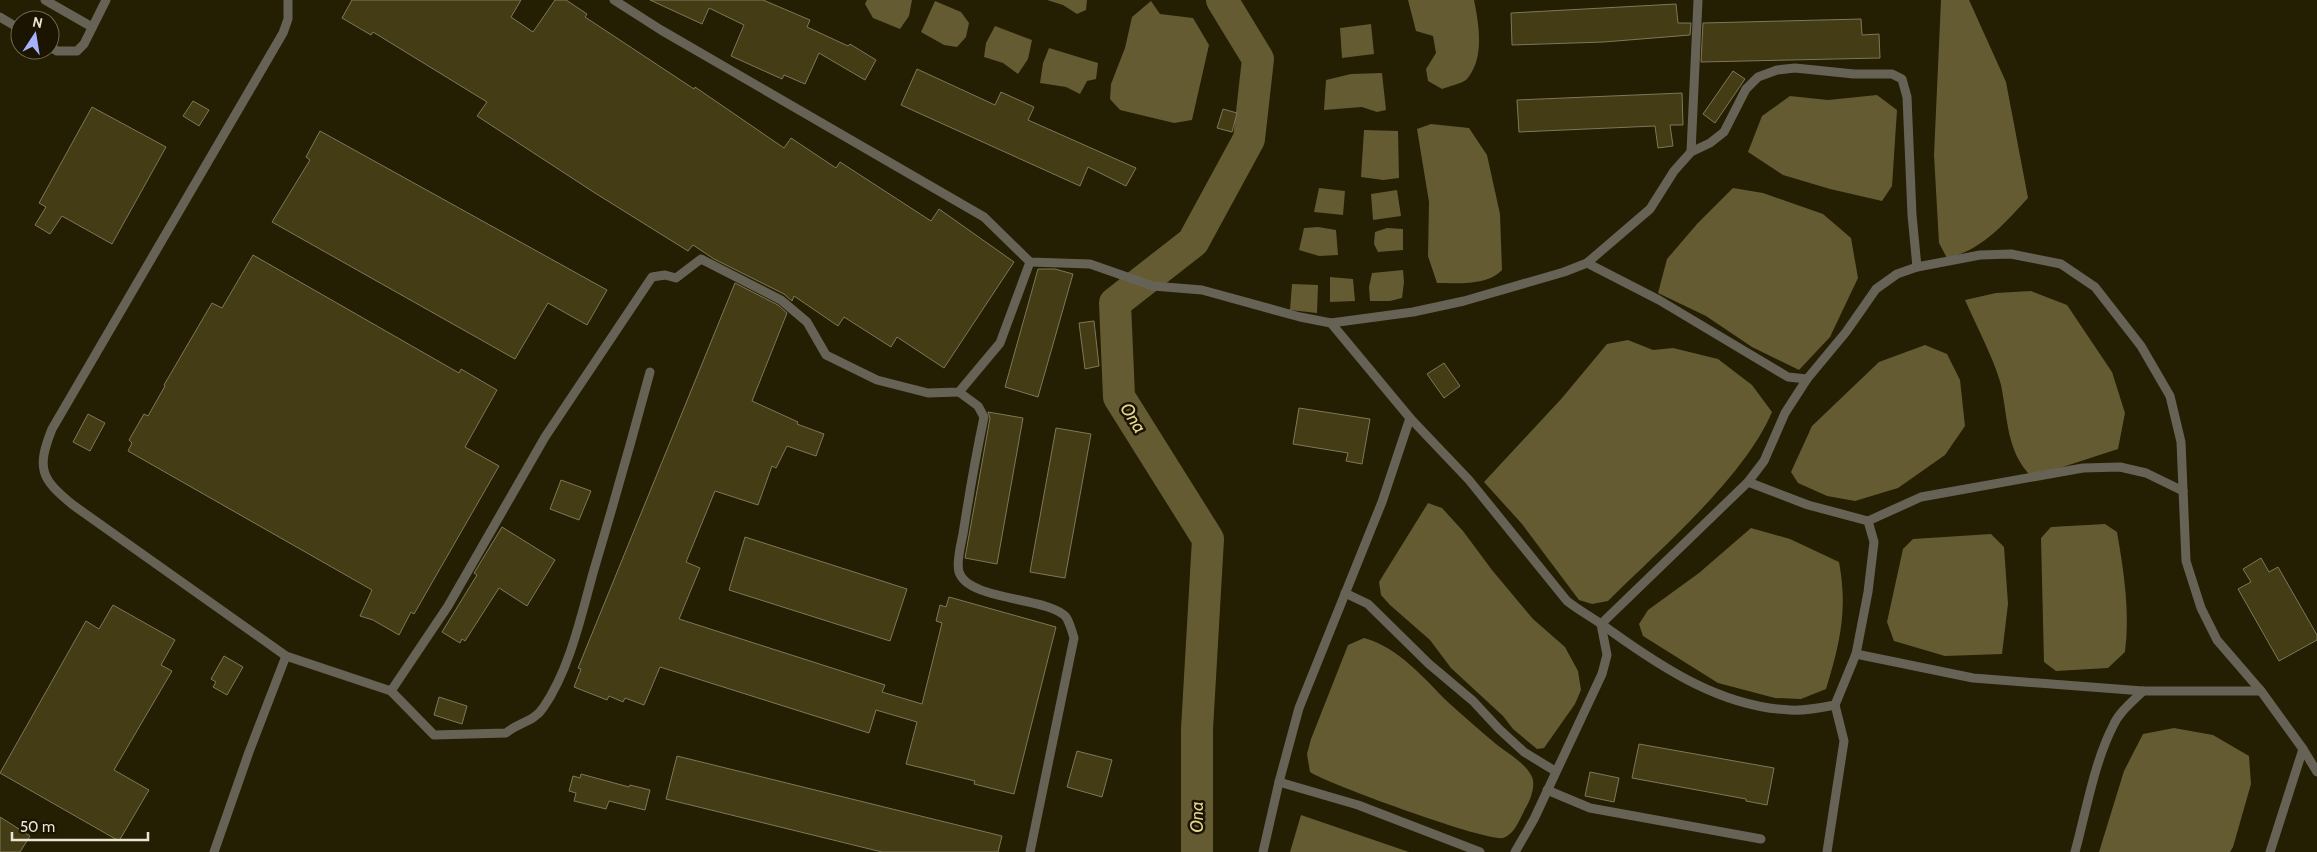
<svg xmlns="http://www.w3.org/2000/svg" width="2317" height="852" viewBox="0 0 2317 852" font-family="Cabin,sans-serif">
  <rect width="100%" height="100%" fill="#241e02"/>
  <!-- water -->
  <g fill="#645b33">
    <polygon points="867,0 912,0 909,16 900,29 873,18 865,4"/>
    <polygon points="1047,0 1087,0 1086,10 1077,14 1063,5"/>
    <path d="M 1408,0 L 1474,0 C 1479,25 1485,58 1467,79 C 1462,84 1449,86 1442,89 L 1428,81 L 1426,69 L 1436,53 L 1433,36 L 1416,31 Z"/>
    <path d="M 1941,0 L 1969,0 L 2006,82 L 2028,198 C 2005,223 1981,251 1947,258 L 1939,243 L 1934,155 Z"/>
    <polygon points="935,1 961,12 969,23 966,37 957,47 944,45 921,32"/>
    <polygon points="1151,1 1160,14 1193,18 1209,45 1192,120 1174,123 1120,110 1110,99 1111,84 1125,48 1132,17"/>
    <polygon points="1371,24 1374,54 1342,58 1340,28"/>
    <polygon points="995,26 1032,40 1028,59 1018,74 1003,63 984,57 986,43"/>
    <polygon points="1049,48 1098,63 1096,79 1087,81 1080,94 1066,87 1040,83 1043,63"/>
    <polygon points="1382,73 1386,110 1377,112 1362,107 1324,110 1326,80 1351,74"/>
    <polygon points="1877,95 1897,110 1892,186 1882,201 1830,189 1783,175 1748,152 1762,116 1790,96 1828,100"/>
    <path d="M 1431,124 L 1469,128 L 1487,155 L 1500,214 L 1502,270 C 1487,286 1458,283 1437,283 L 1428,256 L 1429,202 L 1417,129 Z"/>
    <polygon points="1364,130 1398,131 1399,178 1383,180 1361,177"/>
    <polygon points="1319,188 1345,191 1343,215 1314,212"/>
    <polygon points="1733,188 1763,193 1823,214 1851,238 1858,278 1830,337 1799,370 1752,347 1706,316 1658,293 1667,259 1697,224"/>
    <polygon points="1397,190 1401,216 1373,220 1371,194"/>
    <polygon points="1318,227 1336,230 1338,255 1319,256 1299,250 1304,228"/>
    <polygon points="1387,228 1403,229 1403,250 1378,252 1374,244 1375,232"/>
    <polygon points="1403,270 1404,282 1402,298 1390,301 1370,301 1369,287 1372,273"/>
    <polygon points="1330,277 1353,279 1355,301 1330,302"/>
    <polygon points="1292,284 1318,285 1317,313 1290,310"/>
    <path d="M 2031,291 L 2067,305 L 2112,372 L 2125,413 L 2118,449 L 2032,477 C 2006,452 2008,418 2001,385 C 1995,361 1976,325 1965,300 L 1996,293 Z"/>
    <path d="M 1628,340 L 1653,350 L 1673,348 L 1718,359 L 1752,385 L 1772,412 C 1744,478 1659,550 1608,601 L 1592,604 L 1579,600 L 1522,524 L 1484,482 L 1562,398 L 1607,344 Z"/>
    <polygon points="1925,345 1947,354 1960,380 1965,426 1945,455 1898,488 1855,501 1827,496 1798,483 1791,472 1812,426 1879,362"/>
    <polygon points="1428,503 1442,508 1463,531 1492,570 1533,619 1565,647 1578,671 1581,690 1575,704 1544,748 1537,749 1513,729 1503,716 1451,668 1430,640 1390,605 1381,595 1379,582"/>
    <path d="M 2105,524 L 2117,532 C 2124,572 2130,612 2125,652 L 2108,668 L 2056,671 L 2044,662 L 2041,538 L 2051,527 Z"/>
    <path d="M 1751,528 L 1790,539 L 1839,562 C 1848,610 1840,643 1826,689 L 1801,699 L 1775,698 L 1718,683 L 1643,636 L 1639,624 L 1648,610 L 1699,573 Z"/>
    <polygon points="1991,534 2004,547 2008,604 2002,654 1945,656 1894,641 1887,622 1903,549 1913,539"/>
    <path d="M 1364,638 C 1399,647 1425,680 1450,704 C 1465,717 1480,731 1496,744 C 1507,753 1526,763 1532,777 C 1536,786 1530,801 1525,809 C 1520,819 1514,835 1503,838 C 1487,842 1328,784 1310,772 L 1307,754 L 1311,739 L 1348,645 Z"/>
    <polygon points="2174,728 2213,735 2249,756 2251,784 2233,847 2230,852 2099,852 2124,771 2143,734"/>
    <polygon points="1301,815 1409,852 1290,852"/>
  </g>
  <g fill="none" stroke-linecap="round" stroke-linejoin="round">
    <!-- river -->
    <polyline stroke="#645b33" stroke-width="32" points="1197,852 1197,729 1208,539 1119,397 1115,303 1193,242 1249,139 1258,59 1222,0"/>
  </g>
  <!-- building -->
  <g fill="#443c14" stroke="#7e7859">
    <polygon points="352,0 521,0 511,17 533,32 555,0 566,0 587,14 585,17 694,89 695,87 784,148 791,138 836,168 840,162 931,221 939,209 1014,262 944,368 897,337 891,347 844,317 838,326 794,296 792,301 784,294 714,259 693,245 688,251 595,193 477,116 487,102 373,32 371,35 342,18"/>
    <polygon points="650,0 763,0 810,20 807,27 848,46 850,44 876,60 865,80 819,53 805,84 784,75 782,79 731,56 744,25 709,8 702,24"/>
    <polygon points="1676,4 1678,23 1691,23 1690,35 1604,42 1512,45 1511,13"/>
    <polygon points="1861,19 1862,35 1879,34 1880,58 1701,62 1703,23"/>
    <polygon points="917,69 995,105 1001,92 1034,107 1028,120 1136,168 1126,186 1088,167 1080,186 901,105"/>
    <polygon points="1733,71 1745,79 1715,123 1703,114"/>
    <polygon points="1682,93 1683,125 1670,125 1673,146 1658,148 1655,126 1519,132 1517,100"/>
    <polygon points="193,101 209,110 199,126 183,116"/>
    <polygon points="92,107 166,147 112,244 62,216 50,234 35,225 46,207 39,203"/>
    <polygon points="1223,109 1237,113 1232,132 1217,128"/>
    <polygon points="320,131 607,290 587,325 548,303 515,359 272,222 310,160 306,157"/>
    <polygon points="253,255 459,373 461,369 497,390 465,447 499,466 414,614 411,612 399,635 373,620 360,616 372,590 128,451 132,443 129,440 144,414 148,416 165,386 164,385 212,303 222,308"/>
    <polygon points="1038,269 1055,269 1073,274 1038,397 1005,387"/>
    <polygon points="735,283 778,305 787,313 752,401 798,422 797,424 824,434 816,456 787,446 776,468 772,466 758,505 715,491 686,562 700,568 679,619 885,685 882,692 922,704 942,623 936,621 940,605 946,607 949,597 1056,627 1014,794 974,784 975,781 906,764 917,722 876,710 869,733 660,667 644,705 625,698 623,702 609,696 607,700 574,687 581,669 578,668"/>
    <polygon points="1094,321 1099,366 1085,369 1079,323"/>
    <polygon points="1444,363 1460,386 1444,398 1427,374"/>
    <polygon points="1299,408 1370,419 1362,464 1346,461 1348,453 1293,444"/>
    <polygon points="988,412 1023,418 997,564 965,558 990,418"/>
    <polygon points="88,414 105,423 90,451 73,442"/>
    <polygon points="1056,428 1091,434 1065,578 1030,572"/>
    <polygon points="561,480 591,491 579,520 550,509"/>
    <polygon points="502,527 555,560 527,606 499,588 465,641 462,639 460,643 442,632 477,575 474,573"/>
    <polygon points="745,537 907,589 890,641 729,590"/>
    <polygon points="2261,558 2269,572 2278,567 2317,635 2317,640 2279,661 2238,589 2251,582 2243,569"/>
    <polygon points="113,605 175,640 161,665 172,671 114,770 149,790 119,841 0,773 86,621 99,629"/>
    <polygon points="224,656 243,667 227,695 213,687 216,682 211,679"/>
    <polygon points="439,697 467,706 462,724 434,715"/>
    <polygon points="1639,744 1774,768 1767,805 1746,801 1746,799 1632,778"/>
    <polygon points="1077,751 1112,760 1102,797 1067,787"/>
    <polygon points="677,756 1002,836 998,852 882,852 666,799"/>
    <polygon points="1590,772 1619,778 1614,802 1585,796"/>
    <polygon points="581,774 629,787 630,785 650,790 645,810 609,801 606,809 574,801 576,793 569,791 573,776 580,778"/>
    <polygon points="0,817 30,836 20,852 0,852"/>
  </g>
  <g fill="none" stroke-linecap="round" stroke-linejoin="round">
    <!-- service -->
    <g stroke="#666356" stroke-width="9">
      <polyline points="45,0 92,27"/>
      <path d="M 288,0 L 288,19 L 283,33 L 52,429 C 36,469 41,479 73,505 L 286,656 L 391,691 L 434,735 L 506,733 C 517,723 534,722 543,708 C 569,671 581,617 593,573 C 613,506 632,439 650,372"/>
      <polyline points="614,0 661,30 984,217 1030,262 1090,264 1153,286 1202,290 1300,317 1331,323 1413,312 1464,301 1564,272 1587,263 1659,300 1788,377 1807,379"/>
      <polyline points="0,17 20,29"/>
      <polyline points="50,47 57,51 77,51 84,44 106,0"/>
      <polyline points="1691,152 1698,0"/>
      <polyline points="1587,263 1650,209 1674,171 1691,152 1710,143 1724,132 1746,89 1758,77 1777,70 1795,68 1854,74 1892,74 1902,79 1907,97 1912,215 1917,267"/>
      <path d="M 1331,323 L 1410,418 L 1469,480 L 1567,601 C 1581,612 1597,620 1611,631 C 1664,669 1722,707 1790,710 C 1805,711 1820,708 1835,705"/>
      <path d="M 959,392 L 978,406 L 984,417 C 976,455 969,495 963,534 C 961,544 956,562 959,572 C 968,601 1049,597 1066,617 C 1070,623 1072,632 1074,638 L 1030,852"/>
      <polyline points="1748,482 1808,505 1868,521 1921,497 2083,468 2120,467 2146,473 2183,491"/>
      <polyline points="1345,593 1368,604 1429,664 1473,701 1499,729 1524,752 1555,771"/>
      <polyline points="1856,654 1973,678 2143,691 2261,691"/>
      <polyline points="391,691 448,606 545,437 652,277 665,275 676,278 701,259 781,300 807,322 826,355 877,380 928,393 959,392 1000,343 1030,262"/>
      <polyline points="1279,782 1358,805 1480,852"/>
      <polyline points="1547,790 1590,808 1761,839"/>
      <polyline points="214,852 249,752 286,656"/>
      <polyline points="1263,852 1279,782 1299,708 1382,502 1410,418"/>
      <polyline points="1515,852 1534,819 1602,674 1607,655 1601,624 1748,482 1764,461 1785,413 1807,379 1846,332 1876,289 1897,274 1917,267 1980,255 2011,254 2061,264 2095,287 2141,346 2170,396 2181,442 2186,561 2201,608 2217,640 2261,691 2303,749 2317,772"/>
      <polyline points="1827,852 1844,741 1835,705 1856,654 1868,592 1874,542 1868,521"/>
      <path d="M 2075,852 C 2086,812 2094,763 2113,726 C 2119,712 2132,702 2143,691"/>
      <polyline points="2270,852 2303,749"/>
    </g>
  </g>
  <g text-anchor="middle" stroke-width="5" stroke-linejoin="round" paint-order="stroke">
    <!-- water labels -->
    <g font-size="18" font-style="italic" fill="#e5d692" stroke="#1a1400">
      <text transform="translate(1133 418) rotate(58)" y="6">Ona</text>
      <text transform="translate(1197 817) rotate(-90)" y="6">Ona</text>
    </g>
  </g>
  <!-- north arrow -->
  <g transform="translate(35 35) rotate(12)"><circle r="24" fill="#1a1400" stroke="#6d6855"/>
  <path d="M0-4L9 19L0 12L-9 19Z" fill="#a6b1fc"/>
  <text y="-8" font-size="14" font-weight="bold" text-anchor="middle" fill="#e9e6d5">N</text>
  </g>
  <!-- scale -->
  <path d="M12 832v8h136v-8" fill="none" stroke="#e9e6d5" stroke-width="2.5"/>
  <text x="20" y="832" font-size="15" fill="#e9e6d5" stroke="#1a1400" stroke-width="4" paint-order="stroke">50 m</text>
</svg>
